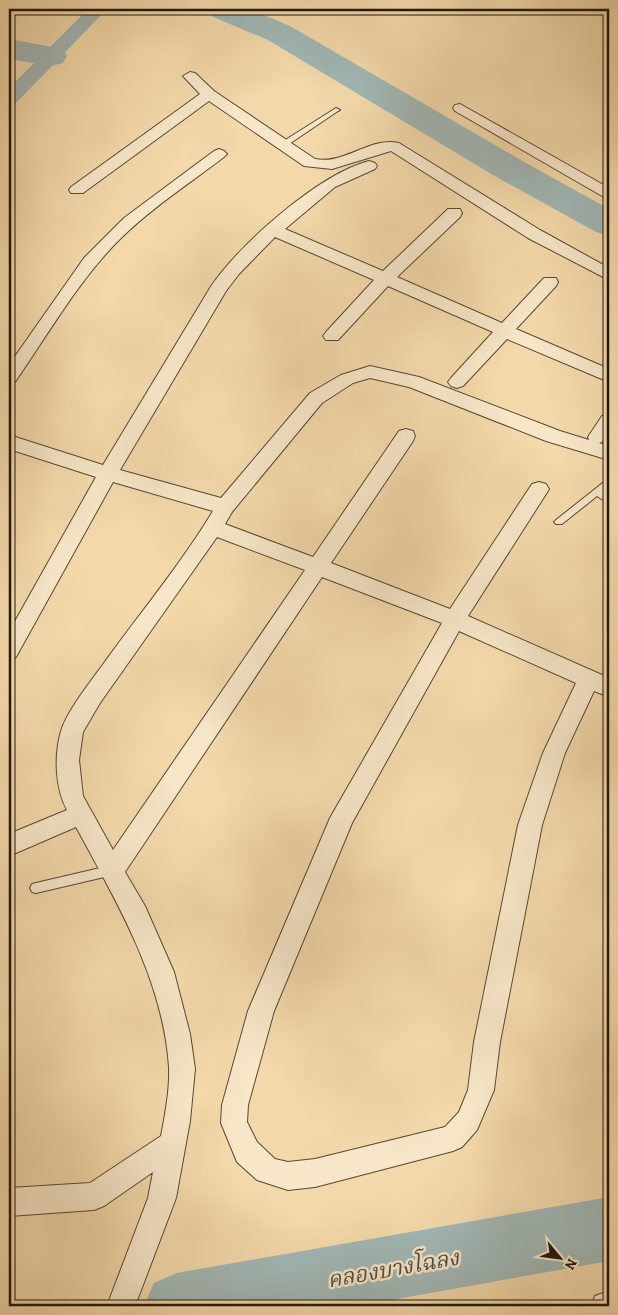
<svg xmlns="http://www.w3.org/2000/svg" width="618" height="1315" viewBox="0 0 618 1315" font-family="Alegreya,'Noto Serif Thai',serif">
  <rect width="100%" height="100%" fill="#f3d9aa"/>
  <filter id="stains"><feTurbulence type="fractalNoise" baseFrequency=".004" numOctaves="4"/><feColorMatrix values="0 0 0 0 .2 0 0 0 0 .09 0 0 0 0 .02 0 0 0 .5 -.17"/></filter>
  <radialGradient id="worn" r=".72"><stop offset=".6" stop-color="#630" stop-opacity="0"/><stop offset="1" stop-color="#630" stop-opacity=".3"/></radialGradient>
  <g fill="none" stroke-linecap="round" stroke-linejoin="round">
    <!-- canal -->
    <polygon fill="#a1b7b5" fill-rule="evenodd" points="88,9 107,9 16,103 9,105 9,88"/>
    <!-- river -->
    <g fill="#a1b7b5" fill-rule="evenodd">
      <polygon points="206,9 249,9 290,26 519,159 609,209 609,236 596,232 493,175 268,40 211,16"/>
      <polygon points="9,39 63,49 67,56 63,63 51,66 9,59"/>
      <polygon points="609,1197 609,1261 358,1306 144,1306 154,1283 177,1273"/>
    </g>
    <defs>
      <g id="lane">
        <polygon points="336,108 340,110 338,111 286,146 279,144"/>
        <polygon points="609,478 609,486 603,491 609,496 609,504 597,496 562,524 556,524 554,522 556,520"/>
        <polygon points="113,865 117,866 119,870 117,874 113,875 36,893 32,892 30,888 32,884 36,883"/>
      </g>
      <g id="street">
        <path d="M 190,72 L 195,73 L 214,91 L 315,159 C 345,165 370,136 399,143 L 540,230 L 609,268 L 609,280 L 528,238 L 391,151 L 332,169 L 304,166 L 209,101 L 83,193 L 71,193 L 69,190 L 71,187 L 200,94 L 183,76 Z"/>
        <polygon points="460,104 609,188 609,200 455,111 453,108 455,105"/>
        <path d="M 219,149 L 224,151 L 227,154 L 224,157 C 190,183 153,207 122,237 C 79,279 49,333 15,382 L 9,384 L 9,365 L 84,258 L 124,218 L 214,151 Z"/>
        <path d="M 369,161 L 375,163 L 377,166 L 375,169 L 335,187 L 285,229 L 383,271 L 448,209 L 460,209 L 462,213 L 460,217 L 397,277 L 502,323 L 544,278 L 556,278 L 558,282 L 556,286 L 516,329 L 609,369 L 609,382 L 507,339 L 463,386 L 457,388 L 451,386 L 448,382 L 451,378 L 493,332 L 388,286 L 338,340 L 326,340 L 323,336 L 326,332 L 374,280 L 275,237 L 239,274 L 226,291 L 120,470 L 221,498 L 310,393 L 341,375 L 370,366 L 419,377 L 560,431 L 589,440 L 588,437 L 602,416 L 609,414 C 609,425 612,439 599,443 L 609,446 L 609,460 L 546,441 L 409,387 L 370,378 L 353,383 L 322,403 L 232,512 L 225,524 L 313,557 L 399,431 L 406,429 L 413,431 L 415,436 L 413,441 L 331,563 L 450,609 L 532,484 L 539,482 L 546,484 L 549,489 L 546,494 L 468,616 L 609,678 L 609,697 L 594,691 L 565,753 L 542,825 L 500,1042 L 494,1090 L 477,1130 L 462,1147 L 453,1151 L 315,1187 L 288,1190 L 257,1180 L 237,1162 L 221,1123 L 222,1105 L 248,1011 L 330,818 L 442,623 L 322,577 L 125,872 L 145,906 L 174,972 L 190,1034 L 195,1069 L 190,1121 L 176,1198 L 135,1306 L 107,1306 L 148,1198 L 153,1172 L 104,1206 L 94,1210 L 9,1216 L 9,1188 L 90,1183 L 161,1136 C 165,1115 170,1089 169,1067 C 163,979 117,903 76,827 L 9,856 L 9,834 L 67,810 C 55,788 54,755 61,731 C 67,711 91,681 104,663 C 140,613 181,564 213,511 L 113,482 L 16,657 L 9,660 L 9,632 L 96,477 L 9,449 L 9,435 L 103,465 L 210,288 C 238,245 319,174 369,161 ZM 217,537 L 305,570 L 113,850 L 83,796 L 79,760 L 83,732 L 100,703 ZM 459,631 L 576,683 L 543,753 L 518,825 L 474,1042 L 468,1090 L 459,1112 L 445,1127 L 315,1159 L 288,1162 L 275,1159 L 257,1142 L 247,1122 L 248,1105 L 274,1011 L 352,823 Z"/>
        <polygon points="609,1291 609,1306 591,1306 595,1296"/>
      </g>
    </defs>
    <!-- lane casing -->
    <use href="#lane" stroke="#564834" stroke-width="2"/>
    <!-- street casing -->
    <use href="#street" stroke="#564834" stroke-width="2"/>
    <!-- lane -->
    <use href="#lane" fill="#f7e6c8" fill-rule="evenodd"/>
    <!-- street -->
    <use href="#street" fill="#f7e6c8" fill-rule="evenodd"/>
  </g>
  <g text-anchor="middle" stroke-width="5" stroke-linejoin="round" paint-order="stroke">
    <!-- near-water labels -->
    <g font-size="22" font-style="italic" fill="#4e4f48" stroke="#f7e6c8">
      <text transform="translate(393 1268) rotate(-10)" y="8">คลองบางโฉลง</text>
    </g>
  </g>
  <!-- margin -->
  <rect width="618" height="1315" fill="none" stroke="#f3d9aa" stroke-width="30"/>
  <rect x="10" y="10" width="598" height="1295" fill="none" stroke="#21170d" stroke-width="2.5"/>
  <rect x="15" y="15" width="588" height="1285" fill="none" stroke="#21170d"/>
  <!-- north arrow -->
  <g transform="translate(560 1258) rotate(119)" stroke="#f7e6c8" stroke-width="4" paint-order="stroke">
  <path d="M0-4L9 19L0 12L-9 19Z" fill="#21170d"/>
  <text y="-8" font-size="14" font-weight="bold" text-anchor="middle" fill="#21170d">N</text>
  </g>
  <rect width="100%" height="100%" filter="url(#stains)"/>
  <rect width="100%" height="100%" fill="url(#worn)"/>
</svg>
